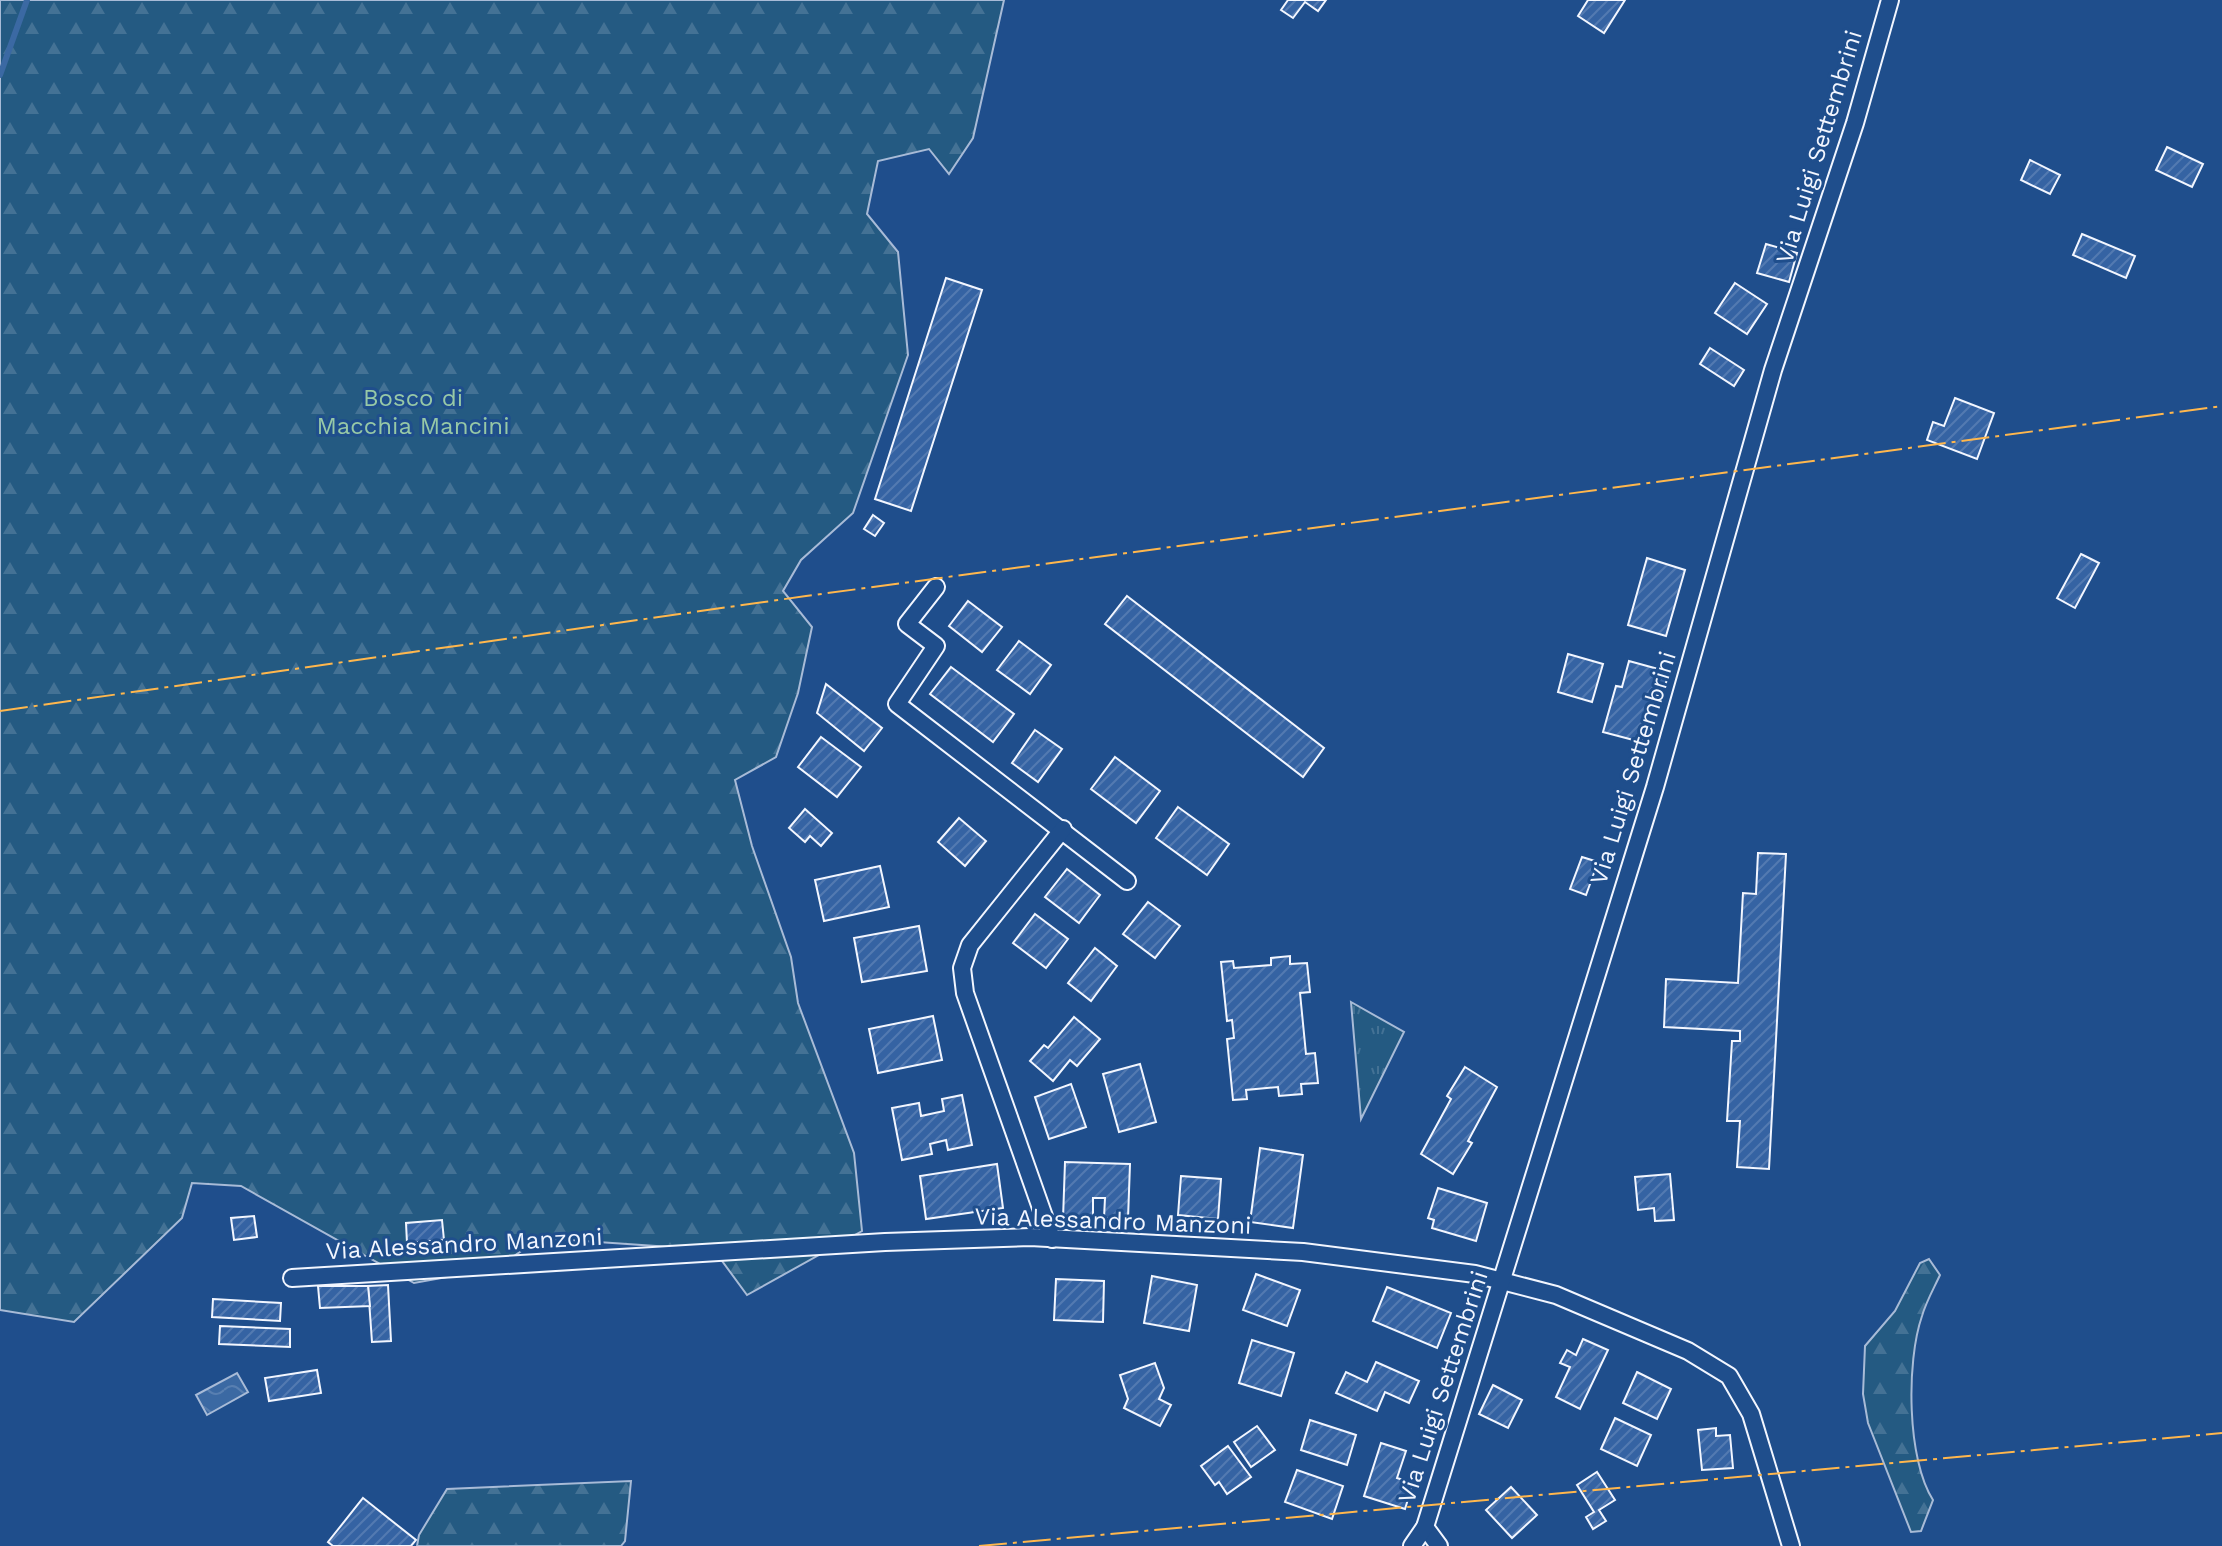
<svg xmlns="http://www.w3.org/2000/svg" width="2222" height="1546" viewBox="0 0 2222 1546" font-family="'Work Sans',sans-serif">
  <defs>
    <pattern id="grass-tufts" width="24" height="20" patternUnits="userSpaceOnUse" patternTransform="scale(2)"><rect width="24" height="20" fill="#245a82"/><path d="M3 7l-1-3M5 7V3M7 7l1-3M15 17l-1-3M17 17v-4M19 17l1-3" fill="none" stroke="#447295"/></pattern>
    <pattern id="forest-firs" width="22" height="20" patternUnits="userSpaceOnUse" patternTransform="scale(2)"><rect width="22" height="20" fill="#245a82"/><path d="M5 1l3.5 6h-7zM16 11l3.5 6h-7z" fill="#447295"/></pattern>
    <pattern id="water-waves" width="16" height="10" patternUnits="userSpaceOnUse" patternTransform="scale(2)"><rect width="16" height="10" fill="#3b69a3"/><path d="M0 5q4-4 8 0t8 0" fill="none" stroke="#587fb1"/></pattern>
    <pattern id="building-hatch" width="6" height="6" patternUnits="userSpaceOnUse" patternTransform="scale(2)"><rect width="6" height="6" fill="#3563a3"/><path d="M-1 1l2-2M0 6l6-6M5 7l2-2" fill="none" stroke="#537ab1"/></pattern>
  </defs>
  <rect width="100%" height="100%" fill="#1f4e8c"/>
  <!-- grass -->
  <polygon fill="url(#grass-tufts)" stroke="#a8bbd7" stroke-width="2" points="1351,1002 1404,1032 1361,1119"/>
  <!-- forest -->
  <g fill="url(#forest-firs)" stroke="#a8bbd7" stroke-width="2">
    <polygon points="0,0 1004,0 973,138 949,174 929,149 878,161 867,214 898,252 908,355 853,513 801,560 783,591 812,627 798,693 776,757 735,780 752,846 791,957 798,1003 854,1153 862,1231 747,1295 714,1250 540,1238 497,1268 414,1283 241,1186 192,1183 182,1218 74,1322 0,1310"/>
    <path d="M 1929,1259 L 1940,1275 C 1934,1288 1926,1302 1922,1316 C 1906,1362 1907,1460 1933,1500 L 1921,1531 L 1911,1532 L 1868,1423 L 1863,1394 L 1865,1346 L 1895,1311 L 1920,1263 Z"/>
    <polygon points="631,1481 625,1541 621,1546 417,1546 419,1535 447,1489"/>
  </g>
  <!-- water -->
  <polygon fill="url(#water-waves)" stroke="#a8bbd7" stroke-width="2" points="237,1373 248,1392 207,1415 196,1395"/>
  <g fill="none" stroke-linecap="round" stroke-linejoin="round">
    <!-- stream -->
    <polyline stroke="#3b69a3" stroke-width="6" points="0,75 27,0"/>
  </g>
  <!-- building -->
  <g fill="url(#building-hatch)" stroke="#f2f6ff" stroke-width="2">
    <polygon points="1288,0 1326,0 1318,11 1305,2 1293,18 1281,10"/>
    <polygon points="1588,0 1625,0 1604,33 1578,16"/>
    <polygon points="2167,147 2203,164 2192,187 2156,170"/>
    <polygon points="2030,160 2060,175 2050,194 2021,180"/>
    <polygon points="2082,234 2135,256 2126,278 2073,255"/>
    <polygon points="1766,244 1797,253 1789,282 1757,273"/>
    <polygon points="946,278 982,290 911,511 875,499"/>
    <polygon points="1735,283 1767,304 1747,334 1715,313"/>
    <polygon points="1710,348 1744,370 1734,386 1700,364"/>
    <polygon points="1955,398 1994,413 1977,459 1927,440 1933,422 1944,426"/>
    <polygon points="873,515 884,523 875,536 864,529"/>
    <polygon points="2081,554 2099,563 2075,608 2057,598"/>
    <polygon points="1647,558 1685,570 1666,636 1628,625"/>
    <polygon points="1127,596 1324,748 1303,777 1105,624"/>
    <polygon points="968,601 1002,627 982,652 949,626"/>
    <polygon points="1019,641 1051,665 1030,694 997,670"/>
    <polygon points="1568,654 1603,664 1592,702 1558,692"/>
    <polygon points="1629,661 1669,672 1662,697 1653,695 1641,742 1603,732 1616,686 1622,687"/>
    <polygon points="951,667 1014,714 993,742 930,694"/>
    <polygon points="826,684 882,728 864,751 817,713"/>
    <polygon points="1035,730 1062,749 1038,782 1012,763"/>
    <polygon points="821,737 861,767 837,797 798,767"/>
    <polygon points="1115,757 1160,791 1136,823 1091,789"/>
    <polygon points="1178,807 1229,844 1207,875 1156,838"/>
    <polygon points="805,809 832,833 821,846 810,836 805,842 789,828"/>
    <polygon points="959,818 986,841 965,866 938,842"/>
    <polygon points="1758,853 1786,854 1769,1169 1737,1167 1740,1121 1727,1121 1732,1041 1740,1041 1740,1031 1664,1027 1666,979 1738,983 1743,893 1756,894"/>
    <polygon points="1582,857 1598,862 1586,895 1570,889"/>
    <polygon points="880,866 889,907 824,921 815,880"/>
    <polygon points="1067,869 1100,895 1079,923 1045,897"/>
    <polygon points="1148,902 1180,926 1155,958 1123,934"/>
    <polygon points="1035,914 1068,939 1046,968 1013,943"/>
    <polygon points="919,926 927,971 862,982 854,938"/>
    <polygon points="1095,948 1117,966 1091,1001 1068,983"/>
    <polygon points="1290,956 1290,964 1307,963 1310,992 1300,993 1306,1054 1315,1053 1318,1083 1301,1084 1302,1094 1279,1096 1278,1087 1246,1090 1247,1099 1233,1100 1227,1039 1234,1038 1232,1020 1227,1021 1221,962 1233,961 1234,968 1271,965 1271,958"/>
    <polygon points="933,1016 942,1060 878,1073 869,1029"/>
    <polygon points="1074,1017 1100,1039 1077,1066 1070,1060 1053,1081 1030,1061 1044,1045 1048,1048"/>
    <polygon points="1140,1064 1156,1122 1119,1132 1103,1074"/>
    <polygon points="1465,1067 1497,1087 1468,1141 1472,1143 1453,1174 1421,1154 1451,1099 1447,1096"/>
    <polygon points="1071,1084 1086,1127 1049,1139 1035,1097"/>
    <polygon points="962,1095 972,1145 948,1150 946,1140 930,1144 932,1154 902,1160 892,1108 919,1103 921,1116 944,1111 942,1099"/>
    <polygon points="1260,1148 1303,1155 1293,1228 1250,1222"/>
    <polygon points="1065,1162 1130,1164 1128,1219 1104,1218 1105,1198 1093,1198 1093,1220 1063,1219"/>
    <polygon points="997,1164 1003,1208 926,1219 920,1176"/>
    <polygon points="1670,1174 1674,1220 1655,1221 1654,1208 1638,1210 1635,1177"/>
    <polygon points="1181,1176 1221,1179 1218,1219 1178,1215"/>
    <polygon points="1438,1188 1487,1203 1476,1241 1432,1228 1434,1220 1428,1218"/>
    <polygon points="254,1216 257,1237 234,1240 231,1218"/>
    <polygon points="442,1220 444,1240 407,1243 406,1223"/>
    <polygon points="444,1240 445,1252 419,1254 418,1242"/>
    <polygon points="1256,1274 1300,1290 1287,1326 1243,1310"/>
    <polygon points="1152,1276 1197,1285 1189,1331 1144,1323"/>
    <polygon points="1056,1279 1104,1281 1103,1322 1054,1320"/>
    <polygon points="388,1285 391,1341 372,1342 368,1286"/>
    <polygon points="318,1286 368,1286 370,1306 320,1308"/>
    <polygon points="1387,1287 1451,1313 1437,1348 1373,1321"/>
    <polygon points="213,1299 281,1303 280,1321 212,1317"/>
    <polygon points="220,1326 290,1329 290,1347 219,1344"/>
    <polygon points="1583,1339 1608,1350 1580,1409 1556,1397 1570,1367 1560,1363 1567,1350 1576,1355"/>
    <polygon points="1252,1340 1294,1353 1281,1396 1239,1383"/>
    <polygon points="1376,1362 1419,1381 1409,1403 1385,1392 1377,1411 1336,1393 1346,1372 1367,1382"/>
    <polygon points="1155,1363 1164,1388 1159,1399 1171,1405 1160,1426 1124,1408 1128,1399 1120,1375"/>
    <polygon points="317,1370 321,1393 269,1401 265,1378"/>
    <polygon points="1637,1372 1671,1389 1657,1419 1623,1403"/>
    <polygon points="1493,1385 1522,1400 1508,1428 1479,1414"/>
    <polygon points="1615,1418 1651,1435 1637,1466 1601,1449"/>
    <polygon points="1310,1420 1356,1435 1347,1465 1301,1450"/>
    <polygon points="1257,1426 1275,1450 1251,1467 1234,1442"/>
    <polygon points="1716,1428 1716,1436 1730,1435 1733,1468 1702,1470 1698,1430"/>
    <polygon points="1381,1443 1406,1451 1397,1478 1413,1483 1405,1509 1364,1496"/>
    <polygon points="1228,1446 1251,1477 1227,1494 1219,1482 1215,1485 1201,1466"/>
    <polygon points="1297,1470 1343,1486 1332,1519 1285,1502"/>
    <polygon points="1597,1472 1615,1500 1599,1510 1606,1521 1593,1529 1586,1517 1594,1512 1577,1485"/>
    <polygon points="1511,1487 1537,1515 1512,1538 1486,1510"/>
    <polygon points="363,1498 416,1540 411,1546 333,1546 328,1542"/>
  </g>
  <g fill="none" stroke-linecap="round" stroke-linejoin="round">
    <defs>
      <g id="minor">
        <polyline points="936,587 907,624 936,646 897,704 1127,881"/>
        <polyline points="1052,1239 965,993 962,968 970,945 1063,829"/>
        <polyline points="292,1278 885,1242 1030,1237 1303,1252 1475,1274 1556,1295 1688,1351 1729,1376 1751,1414 1791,1546"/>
        <polyline points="1425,1527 1439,1546"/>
        <polyline points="1412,1546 1425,1527 1655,787 1773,370 1855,123 1890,0"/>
      </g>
    </defs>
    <!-- minor casing -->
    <use href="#minor" stroke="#f2f6ff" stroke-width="20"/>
    <!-- minor -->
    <use href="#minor" stroke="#1f4e8c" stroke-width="16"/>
    <!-- power -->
    <g stroke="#ffb74d" stroke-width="2" stroke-dasharray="28 6 4 6" stroke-linecap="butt">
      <polyline points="0,711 806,596 2222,406"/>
      <polyline points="979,1546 2222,1433"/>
    </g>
  </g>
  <g text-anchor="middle" stroke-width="6" stroke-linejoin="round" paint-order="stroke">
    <!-- street labels -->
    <g font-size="24" fill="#f2f6ff" stroke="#1f4e8c">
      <text transform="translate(1819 147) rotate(-73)" y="8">Via Luigi Settembrini</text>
      <text transform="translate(1633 768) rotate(-73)" y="8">Via Luigi Settembrini</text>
      <text transform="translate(1113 1221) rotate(2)" y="8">Via Alessandro Manzoni</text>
      <text transform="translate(464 1244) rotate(-3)" y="8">Via Alessandro Manzoni</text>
      <text transform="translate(1443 1387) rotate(-72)" y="8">Via Luigi Settembrini</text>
    </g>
    <!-- park labels -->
    <g font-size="24" fill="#97c8a6" stroke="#1f4e8c">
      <text x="413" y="406">Bosco di<tspan x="413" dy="28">Macchia Mancini</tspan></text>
    </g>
  </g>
</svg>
